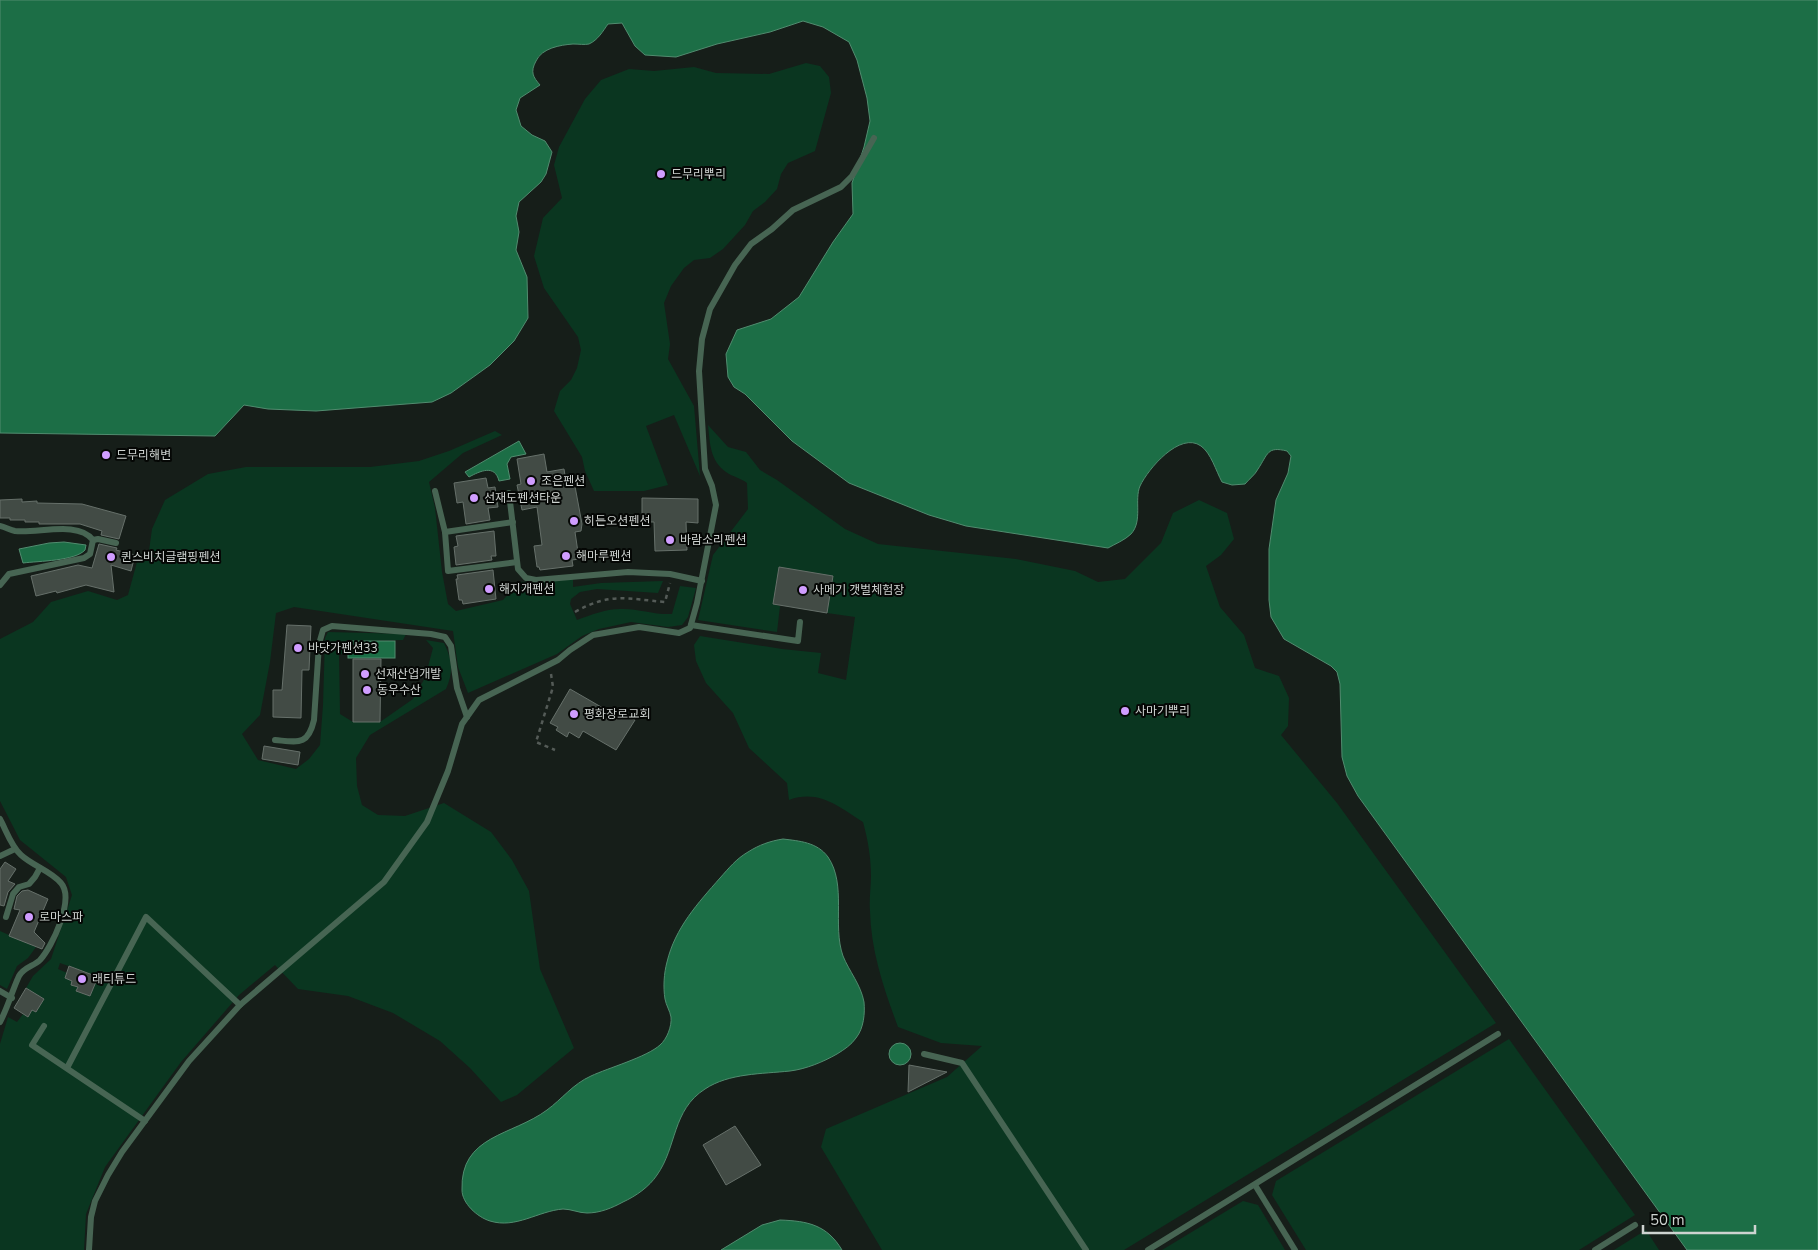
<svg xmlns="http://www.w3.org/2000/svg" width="1818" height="1250" viewBox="0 0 1818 1250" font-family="'Nunito Sans','Noto Sans KR',sans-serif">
  <rect width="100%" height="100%" fill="#161e19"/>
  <!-- green -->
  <g fill="#0a3620" fill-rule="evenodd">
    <polygon points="806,63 820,66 829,77 831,93 815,151 788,163 781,174 777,189 765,202 753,211 745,225 723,249 710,258 694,260 684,268 671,286 664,303 670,344 668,359 694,406 700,476 674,415 646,426 668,485 644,491 594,491 585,471 582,457 554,411 560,391 571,380 577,368 581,350 578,337 544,288 534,256 543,218 562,198 554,165 559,147 585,99 601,80 629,69 654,71 694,67 716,73 769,74"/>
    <path d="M 708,425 L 728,447 L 746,452 L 760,470 L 777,480 L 845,529 L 878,544 L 1016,559 L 1075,571 L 1098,582 L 1125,579 L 1161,543 L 1173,513 L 1199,500 L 1227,513 L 1234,539 L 1221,555 L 1206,566 L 1220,607 L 1244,635 L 1255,668 L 1279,676 L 1289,698 L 1288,726 L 1281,735 L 1337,803 L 1496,1023 L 1124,1250 L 882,1250 L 821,1147 L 826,1129 L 947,1077 L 982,1046 L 941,1043 L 898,1027 C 884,989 871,952 870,911 C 869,899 871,887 871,876 C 871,858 868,840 863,822 C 839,807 819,789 789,800 L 787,783 L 749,748 L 733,713 L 706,683 L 696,661 L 694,645 L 700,636 L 782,649 L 821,653 L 818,673 L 846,680 L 855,617 L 827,613 L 833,576 L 779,567 L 773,604 L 780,606 L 777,632 L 698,620 L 713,555 L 748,509 L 747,483 C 741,478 733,477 726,472 C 710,461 710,443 708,425 Z"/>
    <path d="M 495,431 L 502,435 L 463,453 L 429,482 L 435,508 L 442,572 L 448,604 L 456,611 L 503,600 L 519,582 L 573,579 L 573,587 L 601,583 L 663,581 L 658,593 L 597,589 L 580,592 L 571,599 L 570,604 L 577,620 C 591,615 605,609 620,609 C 637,608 654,615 672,614 L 680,586 L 696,588 L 688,617 L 682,625 L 668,627 L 631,622 L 599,629 L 582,636 L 557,654 L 468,693 L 458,667 L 453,631 L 294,607 L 276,613 L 270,662 L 260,715 L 242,734 L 258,760 L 296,769 L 309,759 L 320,745 L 323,705 L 325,638 L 328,632 L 406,634 L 403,640 L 348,641 L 348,654 L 339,654 L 340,714 L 353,722 L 380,722 L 413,699 L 425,678 L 433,648 L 426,640 L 444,643 C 452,660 454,671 446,689 L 370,735 L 356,758 L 357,786 L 362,805 L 378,815 L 405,816 L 444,803 L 491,832 L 512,860 L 529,891 L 540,969 L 574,1048 L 517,1095 L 501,1102 L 470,1068 L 440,1041 L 393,1013 L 348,996 L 298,989 L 275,965 L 239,995 L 181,1062 L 105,1167 L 86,1214 L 84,1250 L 0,1250 L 0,1044 L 8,1017 L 17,1022 L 23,1014 L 28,1017 L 32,1010 L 36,1012 L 44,999 L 26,988 L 33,976 L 51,959 L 72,895 L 66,877 L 20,840 L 0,801 L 0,639 L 33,622 L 51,602 L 88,591 L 117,600 L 128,595 L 137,562 L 148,558 L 152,529 L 165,500 L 208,474 L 246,467 L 370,467 L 419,461 L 449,451 ZM 60,963 L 97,976 L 90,996 L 76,991 L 78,987 L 71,985 L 72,981 L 65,978 L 67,973 L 58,969 Z"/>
    <polygon points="0,931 36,947 28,958 17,966 7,989 0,985"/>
    <polygon points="1509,1039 1635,1215 1579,1250 1306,1250 1272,1195 1276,1181"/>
    <polygon points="1243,1201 1258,1205 1285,1250 1162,1250"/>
    <polygon points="1646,1230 1659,1250 1614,1250"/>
  </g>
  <!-- water -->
  <g fill="#1c6e46" stroke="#518c6f">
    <path d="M 0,0 L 1818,0 L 1818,1250 L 1687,1250 L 1358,796 L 1347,776 L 1342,757 L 1340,684 L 1337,672 L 1331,666 L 1284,639 L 1271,617 L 1269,600 L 1269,549 L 1276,500 L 1288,473 L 1291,456 L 1287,451 C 1267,446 1268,454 1258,469 C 1255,475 1249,479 1245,484 L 1232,485 L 1222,482 C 1216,471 1211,453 1201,446 C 1180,431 1148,469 1140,486 C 1134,500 1143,521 1131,534 C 1125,540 1115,544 1108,548 L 966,526 L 929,515 L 849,483 L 792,441 L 745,394 L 734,387 L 728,377 L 726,354 L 737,330 L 771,319 L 799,297 L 833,242 L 853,214 L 852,183 L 864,147 L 870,121 L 867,98 L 857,60 L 849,42 L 823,27 L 803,21 L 770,32 L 717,44 L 676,57 L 645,55 L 635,46 L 622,23 L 608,24 C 603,31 598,40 589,44 C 585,45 578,44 573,44 C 560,45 542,48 536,61 C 530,72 533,77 540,85 L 520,98 L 516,110 L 521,126 L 532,135 L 545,141 L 552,152 L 546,174 L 541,182 L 519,202 L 516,216 L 519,232 L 516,250 L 527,277 L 528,318 L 514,341 L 490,365 L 451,393 L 432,402 L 316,411 L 268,409 L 244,405 L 215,436 L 0,433 Z"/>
    <path d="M 519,441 L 526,454 L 511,457 L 507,464 L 510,479 L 499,481 C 495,464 480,471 469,477 L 465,472 Z"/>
    <path d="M 64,542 L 86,545 L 85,550 C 75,561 39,561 23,563 L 19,549 L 49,543 Z"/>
    <rect x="348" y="641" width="47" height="17"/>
    <path d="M 783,839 C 799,841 817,842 828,857 C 847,885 832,925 843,956 C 849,971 861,985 864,1002 C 865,1013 864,1028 856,1038 C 851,1045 845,1049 837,1054 C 823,1062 806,1069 790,1071 C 762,1074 729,1073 705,1089 C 672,1110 677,1147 657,1175 C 649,1187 636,1196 623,1202 C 612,1208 600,1213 587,1213 C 579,1213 571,1209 563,1209 C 538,1211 516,1229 490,1221 C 477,1217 462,1203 462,1190 C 460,1135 512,1136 547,1110 C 562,1099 573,1084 591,1076 C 608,1068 647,1057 660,1045 C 667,1039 672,1026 671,1017 C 670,1011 666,1005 665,999 C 663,987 664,973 667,962 C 675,928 698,903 720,878 C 729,868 736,859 748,852 C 759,845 770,841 783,839 Z"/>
    <circle cx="900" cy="1054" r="11"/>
    <path d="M 780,1220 C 808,1221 827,1225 842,1250 L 721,1250 L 762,1225 Z"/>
  </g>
  <!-- building -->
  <g fill="#424b45" stroke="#66706a">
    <polygon points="544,454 547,472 564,469 566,482 574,481 582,524 581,531 575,532 579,559 572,560 573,566 540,570 539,567 537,567 534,546 542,545 537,507 522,510 517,485 521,484 517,459"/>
    <polygon points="486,478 488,488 495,487 498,507 488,508 490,520 466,524 463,502 457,503 454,483"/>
    <polygon points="642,498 698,499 698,523 686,522 687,550 655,551 654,522 642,522"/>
    <polygon points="22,499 22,502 37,501 37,503 82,504 126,516 119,539 101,535 102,531 80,524 39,524 39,522 25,522 25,520 10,520 10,518 0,518 0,500"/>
    <polygon points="494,531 496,556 491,556 492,560 456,565 454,547 458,546 456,536"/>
    <polygon points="99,544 117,548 116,550 135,555 131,571 111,565 114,592 86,585 57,593 56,591 36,596 31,576 78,565 92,568"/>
    <polygon points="779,567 833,576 827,613 773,604"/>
    <polygon points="493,570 496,599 463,604 462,600 459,600 456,579 458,579 457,575"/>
    <polygon points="287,625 311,626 309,670 302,670 301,718 273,717 273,690 282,690"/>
    <polygon points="353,659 381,659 380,722 353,722"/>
    <polygon points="570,689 622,719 625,715 635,720 616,750 583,731 579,738 569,732 567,737 556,730 558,727 550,723"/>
    <polygon points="264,746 300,752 298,765 262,759"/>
    <polygon points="5,862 16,869 8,881 15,884 8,892 4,906 0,905 0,869"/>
    <polygon points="28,890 48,899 34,932 45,943 42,949 9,936 20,910 14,909 17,896 22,891"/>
    <polygon points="69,966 98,977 90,996 76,991 78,987 71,985 72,981 65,978"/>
    <polygon points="26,988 44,999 36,1012 32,1010 28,1017 14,1008"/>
    <polygon points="909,1065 947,1072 908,1092"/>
    <polygon points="735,1126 761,1165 726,1185 703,1145"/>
  </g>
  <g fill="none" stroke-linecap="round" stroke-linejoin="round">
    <!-- path -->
    <g stroke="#545b57" stroke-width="2.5" stroke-dasharray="4 4" stroke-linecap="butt">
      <path d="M 575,612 C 610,592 628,599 665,602 L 670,583"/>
      <polyline points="551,674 553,687 536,742 555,750"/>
    </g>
    <!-- service -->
    <g stroke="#476553" stroke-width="6">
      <polyline points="435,491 445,532 448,571 517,562"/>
      <polyline points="509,493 518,569 526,578 536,580 628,572 670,574 702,581"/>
      <path d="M 0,526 C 5,527 10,530 15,531 C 37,534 78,520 93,540 L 90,554 L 84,558 L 9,574 L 0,585"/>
      <polyline points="445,532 513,522"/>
      <polyline points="93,540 98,539 116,543"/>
      <polyline points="691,625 798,641 800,622"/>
      <path d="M 275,740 C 298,742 308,746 314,720 L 319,644 L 323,630 L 332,626 L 431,634 L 445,637 L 451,646 L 457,688 L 467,717"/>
      <path d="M 0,819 C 6,830 11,846 21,855 C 33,866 51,871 61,883 C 75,899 52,947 40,960 C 34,966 24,967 19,976 C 12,991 8,1007 0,1022"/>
      <polyline points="0,856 15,849"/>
      <polyline points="6,917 13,894 19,887 29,884 35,877 40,868"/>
      <polyline points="0,991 12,998"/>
      <polyline points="44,1026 32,1045 145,1121"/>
      <polyline points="924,1054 962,1063 1086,1250"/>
      <polyline points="67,1068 146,917 240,1005"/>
      <polyline points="1255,1185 1295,1250"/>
      <polyline points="89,1250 91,1217 95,1201 108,1175 122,1152 189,1061 240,1005 384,882 427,822 448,771 462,724 479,700 558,660 570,650 593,635 639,627 679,633 690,628 697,603 716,505 712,486 705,469 699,371 702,339 710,309 735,265 751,244 772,229 793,210 841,187 852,176 874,138"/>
      <polyline points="1148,1250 1498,1034"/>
      <polyline points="1595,1250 1635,1225"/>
    </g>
  </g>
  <!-- markers -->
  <g fill="#d09dff" stroke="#050705" stroke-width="2">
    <circle cx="661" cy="174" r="5"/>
    <circle cx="106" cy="455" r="5"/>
    <circle cx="531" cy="481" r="5"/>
    <circle cx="474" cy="498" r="5"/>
    <circle cx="574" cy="521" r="5"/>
    <circle cx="670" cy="540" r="5"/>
    <circle cx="566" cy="556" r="5"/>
    <circle cx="111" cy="557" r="5"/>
    <circle cx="489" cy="589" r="5"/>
    <circle cx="803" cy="590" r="5"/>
    <circle cx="298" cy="648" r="5"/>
    <circle cx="365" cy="674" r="5"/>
    <circle cx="367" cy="690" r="5"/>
    <circle cx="1125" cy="711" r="5"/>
    <circle cx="574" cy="714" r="5"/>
    <circle cx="29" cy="917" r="5"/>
    <circle cx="82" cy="979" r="5"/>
  </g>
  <g text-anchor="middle" stroke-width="4" stroke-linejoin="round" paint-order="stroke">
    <!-- poi labels -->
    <g font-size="12" fill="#ced3d0" stroke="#050705" text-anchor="start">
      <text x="671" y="178">드무리뿌리</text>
      <text x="116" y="459">드무리해변</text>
      <text x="541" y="485">조은펜션</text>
      <text x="484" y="502">선재도펜션타운</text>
      <text x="584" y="525">히든오션펜션</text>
      <text x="680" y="544">바람소리펜션</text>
      <text x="576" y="560">해마루펜션</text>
      <text x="121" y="561">퀸스비치글램핑펜션</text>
      <text x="499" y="593">해지개펜션</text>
      <text x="813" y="594">사메기 갯벌체험장</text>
      <text x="308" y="652">바닷가펜션33</text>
      <text x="375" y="678">선재산업개발</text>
      <text x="377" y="694">동우수산</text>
      <text x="1135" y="715">사마기뿌리</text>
      <text x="584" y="718">평화장로교회</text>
      <text x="39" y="921">로마스파</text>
      <text x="92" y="983">래티튜드</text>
    </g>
  </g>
  <!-- scale -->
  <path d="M1643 1225v8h112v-8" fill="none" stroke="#ced3d0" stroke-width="2.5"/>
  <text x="1650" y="1225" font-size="15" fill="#ced3d0" stroke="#050705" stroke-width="4" paint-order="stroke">50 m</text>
</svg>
